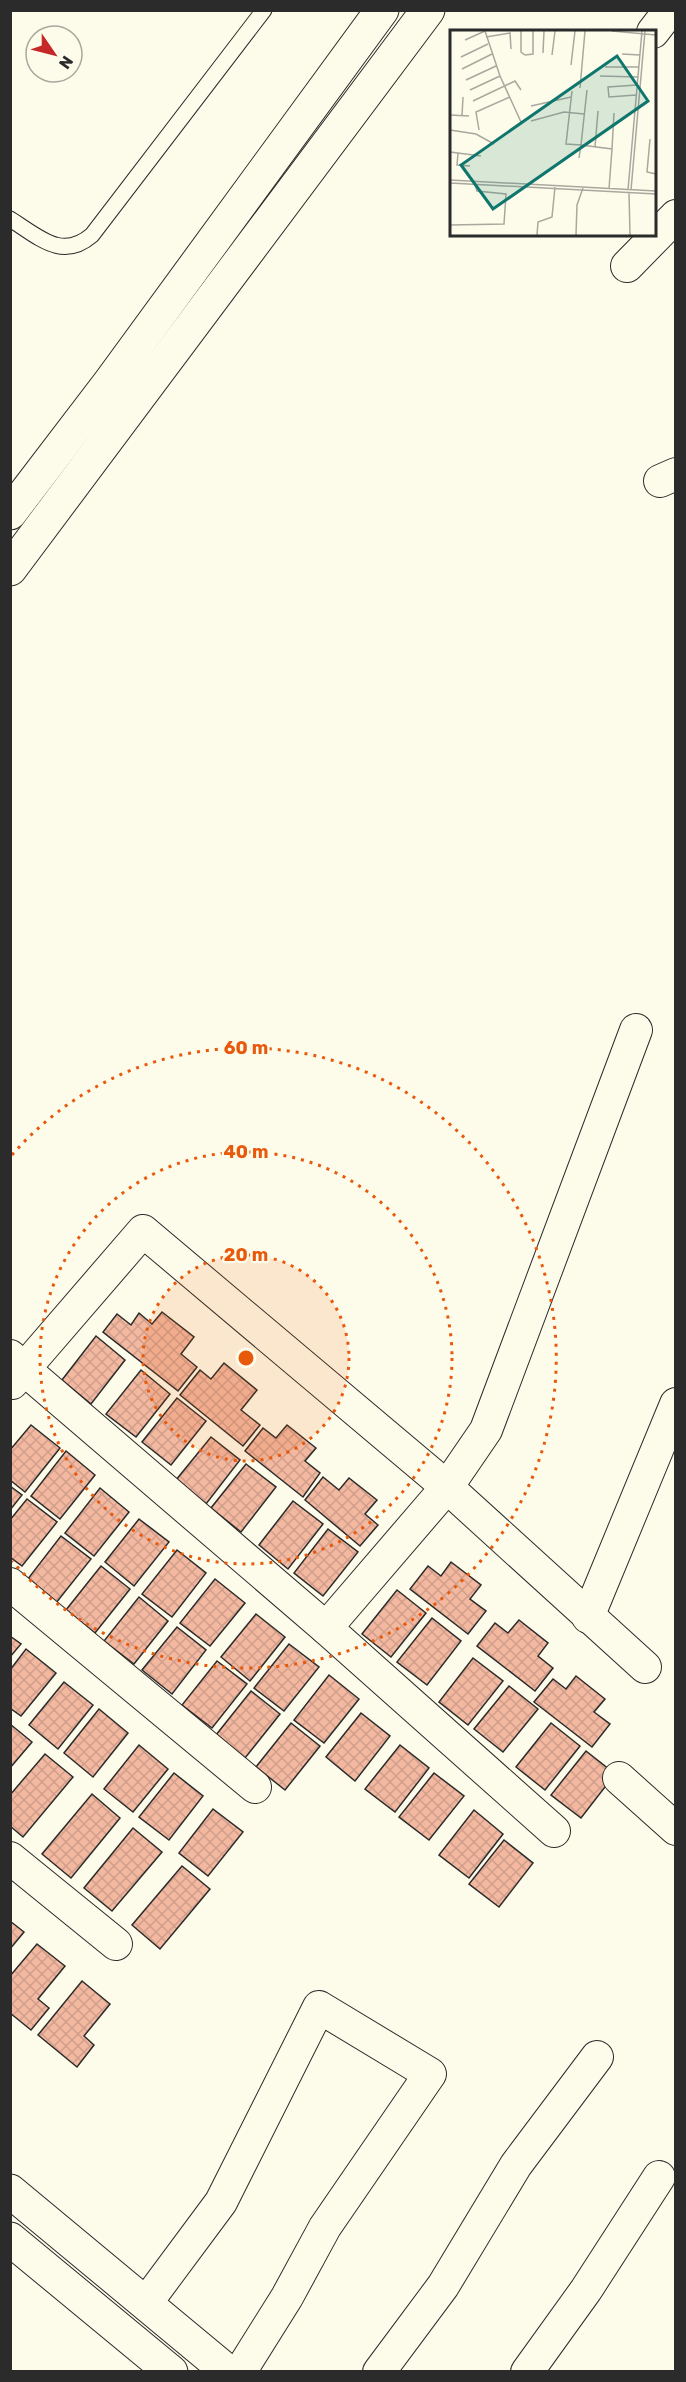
<svg xmlns="http://www.w3.org/2000/svg" width="686" height="2382" viewBox="0 0 686 2382" font-family="Rubik,sans-serif">
  <defs>
    <pattern id="building-cross-hatch" width="8" height="8" patternUnits="userSpaceOnUse" patternTransform="scale(1.5)"><rect width="8" height="8" fill="#f2b8a0"/><path d="M0 0l8 8M0 8l8-8" fill="none" stroke="#d09e8a"/></pattern>
  </defs>
  <rect width="100%" height="100%" fill="#fdfbea"/>
  <!-- building -->
  <g fill="url(#building-cross-hatch)" stroke="#2b2b2b" stroke-width="1.5">
    <polygon points="162,1312 194,1337 181,1354 197,1367 178,1391 103,1332 117,1314 131,1325 139,1313 152,1324"/>
    <polygon points="96,1336 125,1360 91,1404 62,1380"/>
    <polygon points="224,1363 257,1390 241,1410 260,1425 243,1446 180,1395 200,1370 211,1379"/>
    <polygon points="141,1370 170,1394 136,1437 106,1414"/>
    <polygon points="177,1398 206,1421 171,1465 142,1442"/>
    <polygon points="31,1425 60,1448 25,1492 10,1480 10,1450"/>
    <polygon points="287,1425 316,1448 305,1461 320,1473 303,1497 245,1451 263,1428 276,1438"/>
    <polygon points="211,1437 240,1460 206,1504 176,1480"/>
    <polygon points="66,1451 95,1475 60,1519 31,1496"/>
    <polygon points="246,1464 276,1487 241,1532 211,1508"/>
    <polygon points="323,1477 339,1490 349,1478 377,1500 365,1514 378,1525 360,1546 305,1500"/>
    <polygon points="10,1486 22,1495 10,1510"/>
    <polygon points="100,1488 129,1512 94,1556 65,1533"/>
    <polygon points="27,1499 57,1522 22,1566 10,1557 10,1520"/>
    <polygon points="293,1501 323,1524 288,1569 259,1545"/>
    <polygon points="139,1519 169,1542 134,1586 105,1562"/>
    <polygon points="328,1529 358,1552 323,1596 294,1573"/>
    <polygon points="61,1536 91,1559 56,1603 27,1580"/>
    <polygon points="177,1550 206,1573 172,1617 142,1594"/>
    <polygon points="451,1562 481,1585 470,1599 486,1611 468,1634 410,1589 428,1566 441,1576"/>
    <polygon points="101,1566 130,1589 95,1633 66,1610"/>
    <polygon points="215,1579 245,1603 210,1646 180,1623"/>
    <polygon points="397,1590 426,1613 391,1657 362,1634"/>
    <polygon points="139,1597 168,1621 134,1664 104,1641"/>
    <polygon points="256,1614 285,1637 250,1681 221,1657"/>
    <polygon points="432,1618 461,1641 427,1685 397,1662"/>
    <polygon points="519,1620 548,1643 538,1656 553,1668 535,1691 477,1646 495,1623 508,1633"/>
    <polygon points="177,1627 206,1650 172,1694 142,1670"/>
    <polygon points="10,1636 21,1644 10,1657"/>
    <polygon points="289,1644 319,1667 284,1711 254,1688"/>
    <polygon points="26,1649 56,1673 21,1716 10,1708 10,1670"/>
    <polygon points="473,1658 503,1681 468,1725 439,1702"/>
    <polygon points="217,1661 247,1684 212,1728 182,1705"/>
    <polygon points="329,1675 359,1699 324,1743 294,1720"/>
    <polygon points="576,1676 605,1699 594,1712 610,1724 592,1747 534,1702 553,1679 566,1689"/>
    <polygon points="64,1682 93,1705 58,1749 29,1725"/>
    <polygon points="509,1686 538,1709 503,1752 474,1729"/>
    <polygon points="251,1691 280,1714 245,1758 216,1735"/>
    <polygon points="99,1709 128,1733 93,1777 64,1753"/>
    <polygon points="361,1713 390,1736 355,1781 326,1757"/>
    <polygon points="291,1723 320,1746 285,1790 256,1767"/>
    <polygon points="551,1723 580,1746 545,1790 516,1767"/>
    <polygon points="10,1724 32,1742 10,1768"/>
    <polygon points="139,1745 168,1769 133,1812 104,1789"/>
    <polygon points="400,1745 429,1768 395,1812 365,1789"/>
    <polygon points="586,1751 615,1774 581,1818 551,1795"/>
    <polygon points="45,1754 73,1777 23,1837 10,1826 10,1795"/>
    <polygon points="174,1773 203,1796 169,1840 139,1817"/>
    <polygon points="434,1773 464,1796 429,1840 399,1817"/>
    <polygon points="92,1794 120,1818 71,1878 42,1854"/>
    <polygon points="213,1809 243,1832 208,1876 179,1853"/>
    <polygon points="474,1810 503,1834 469,1878 439,1855"/>
    <polygon points="133,1828 162,1852 112,1911 84,1888"/>
    <polygon points="504,1840 533,1863 499,1907 469,1884"/>
    <polygon points="182,1866 210,1889 160,1949 132,1925"/>
    <polygon points="10,1921 24,1932 10,1949"/>
    <polygon points="37,1944 65,1966 38,1999 49,2008 31,2030 10,2013 10,1976"/>
    <polygon points="82,1981 110,2004 84,2036 94,2045 77,2067 38,2035"/>
  </g>
  <g fill="none" stroke-linecap="round" stroke-linejoin="round">
    <defs>
      <path id="lane" d="M 10,219 C 39,237 62,261 92,235 L 264,10"/>
      <g id="street">
        <polyline points="653,32 670,10"/>
        <polyline points="627,266 676,216"/>
        <polyline points="660,481 676,474"/>
        <polyline points="10,1356 24,1369 143,1231 447,1487 645,1667"/>
        <polyline points="12,1383 24,1369 326,1628 554,1831"/>
        <polyline points="10,1584 255,1787"/>
        <polyline points="588,1617 676,1404"/>
        <polyline points="326,1628 447,1487 486,1430 636,1030"/>
        <polyline points="619,1778 676,1829"/>
        <polyline points="10,1858 116,1944"/>
        <polyline points="146,2303 221,2202 319,2007 430,2074 325,2227 287,2297 240,2372"/>
        <polyline points="379,2372 443,2286 516,2165 597,2057"/>
        <polyline points="527,2372 586,2290 659,2177"/>
      </g>
      <g id="secondary">
        <polyline points="10,513 110,382 382,10"/>
        <polyline points="10,569 428,10"/>
        <polyline points="10,2191 228,2372"/>
        <polyline points="10,2239 171,2372"/>
      </g>
    </defs>
    <!-- lane casing -->
    <use href="#lane" stroke="#2b2b2b" stroke-width="17"/>
    <!-- street casing -->
    <use href="#street" stroke="#2b2b2b" stroke-width="34"/>
    <!-- secondary casing -->
    <use href="#secondary" stroke="#2b2b2b" stroke-width="35"/>
    <!-- lane -->
    <use href="#lane" stroke="#fdfbea" stroke-width="15"/>
    <!-- street -->
    <use href="#street" stroke="#fdfbea" stroke-width="32"/>
    <!-- secondary -->
    <use href="#secondary" stroke="#fdfbea" stroke-width="33"/>
  </g>
  <!-- distance rings -->
  <circle cx="246" cy="1358" r="103" fill="#e8590c" fill-opacity=".12"/>
  <g fill="none" stroke="#e8590c" stroke-width="3" stroke-dasharray="3 6">
    <circle cx="246" cy="1358" r="103"/>
    <circle cx="246" cy="1358" r="206"/>
    <path d="M12 1155A310 310 0 1 1 12 1561"/>
  </g>
  <!-- overview -->
  <g transform="translate(450 30)">
    <rect width="206" height="206" fill="#fdfbea"/>
    <path fill="none" stroke="#a9a89e" stroke-width="1.5" d="M 35,1 L 50,46 L 71,92M 71,1 L 71,22 L 75,25 L 83,24 L 83,1M 162,1 L 206,5M 36,7 L 60,3 L 61,19M 15,10 L 35,1M 93,23 L 94,1M 172,24 L 190,25M 102,25 L 105,1M 11,27 L 38,14M 121,35 L 125,1M 155,37 L 189,37M 12,39 L 42,24M 150,46 L 188,47M 16,50 L 46,36M 130,58 L 135,1M 20,60 L 50,46M 137,60 L 131,115 L 162,119 L 159,159M 122,61 L 116,114 L 131,115 L 129,128M 186,65 L 159,67 L 158,57 L 187,55M 23,71 L 65,51 L 71,60M 81,76 L 121,67M 0,85 L 19,86M 12,86 L 13,67M 81,91 L 114,82 L 134,84M 0,100 L 26,104 L 44,114M 29,100 L 26,82 L 60,67M 200,109 L 197,142 L 206,144M 145,117 L 148,81M 162,119 L 164,83M 0,122 L 31,126M 8,123 L 7,135 L 20,136M 0,150 L 206,161M 0,153 L 206,164M 178,160 L 192,1M 181,160 L 195,1M 179,162 L 180,205M 0,195 L 54,194 L 56,164 L 27,161 L 25,154M 87,205 L 88,192 L 102,187 L 105,157M 126,205 L 127,175 L 133,158"/>
    <path fill="#0f766e" fill-opacity="0.15" stroke="#0f766e" stroke-width="3" d="M 167,26 L 198,71 L 43,179 L 11,135 Z"/>
    <rect width="206" height="206" fill="none" stroke="#2b2b2b" stroke-width="3"/>
  </g>
  <circle cx="246" cy="1358" r="9" fill="#e8590c" stroke="#fdfbea" stroke-width="3"/>
  <g font-size="18" text-anchor="middle" font-weight="bold" fill="#e8590c" stroke="#fdfbea" stroke-width="4.5" stroke-linejoin="round" paint-order="stroke">
    <text x="246" y="1054">60 m</text>
    <text x="246" y="1158">40 m</text>
    <text x="246" y="1261">20 m</text>
  </g>
  <!-- border -->
  <rect width="686" height="2382" fill="none" stroke="#2b2b2b" stroke-width="24"/>
  <!-- north arrow -->
  <g transform="translate(54 54) rotate(125)"><circle r="28" fill="#fdfbea" stroke="#a9a89e" stroke-width="1.5"/>
  <path d="M0-4.5L10 22L0 15L-10 22Z" fill="#c62828"/>
  <text y="-9" font-size="16" font-weight="bold" text-anchor="middle" fill="#2b2b2b">N</text>
  </g>
</svg>
